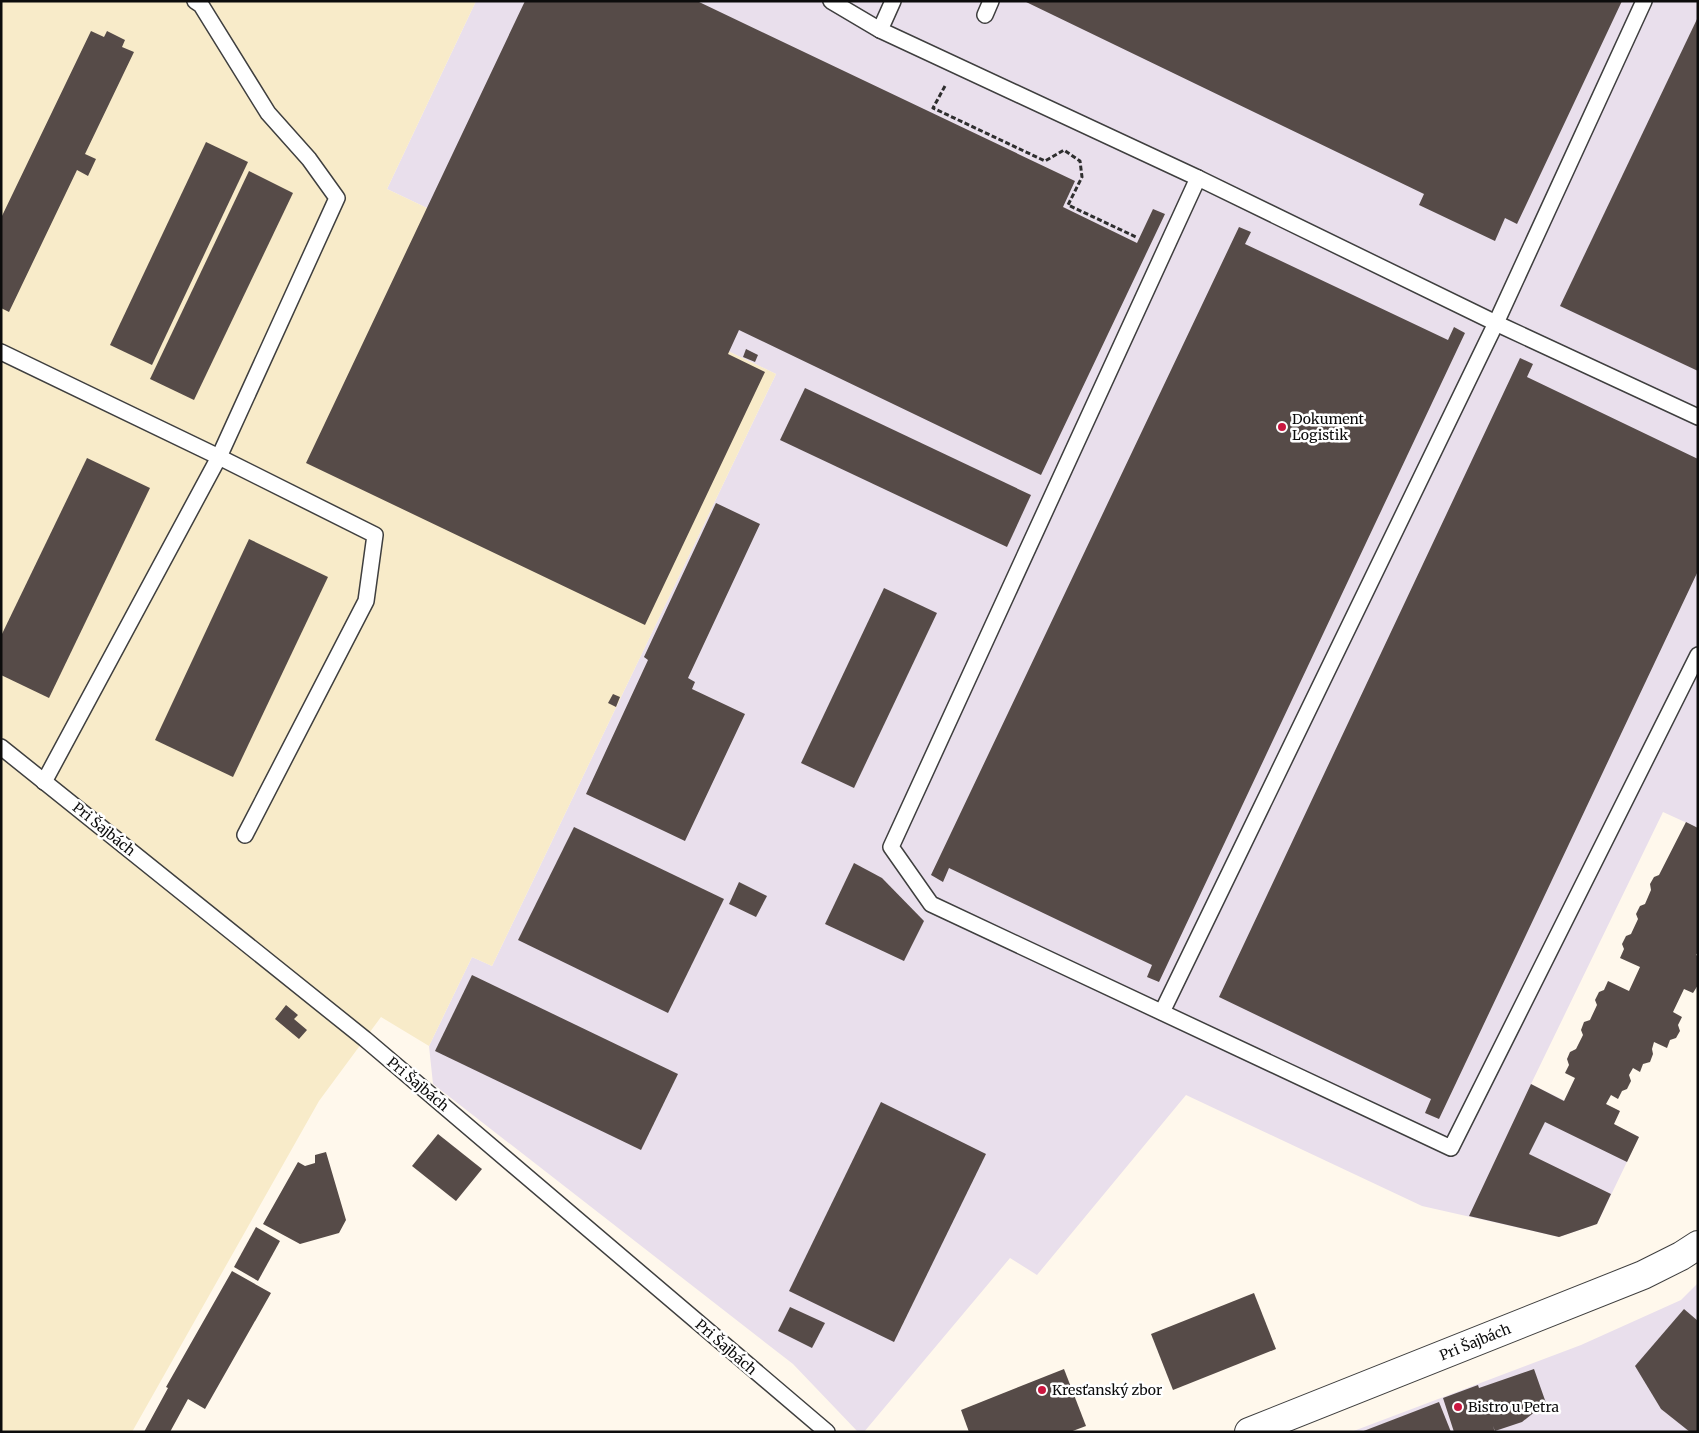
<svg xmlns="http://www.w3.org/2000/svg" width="1699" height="1433" viewBox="0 0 1699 1433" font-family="Merriweather,serif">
  <rect width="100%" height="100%" fill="#fff8ec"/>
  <!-- industrial -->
  <g fill="#e9dfec">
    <polygon points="476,1 1698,1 1698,828 1663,812 1531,1084 1639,1137 1597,1224 1559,1237 1422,1206 1186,1095 1037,1275 1010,1258 864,1432 858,1432 793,1364 433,1084 429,1046 472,957 492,966 776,374 387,189"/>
    <polygon points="1698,1283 1698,1432 1351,1432 1581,1345 1681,1300"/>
  </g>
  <!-- farmland -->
  <polygon fill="#f8ebc9" points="1,1 476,1 387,189 776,374 492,966 472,957 429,1046 381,1017 319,1101 132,1432 1,1432"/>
  <!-- building -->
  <g fill="#564b48">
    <polygon points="525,1 697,1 1075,181 1063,207 1137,243 1153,209 1165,214 1041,475 739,330 728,354 765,372 645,625 306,463"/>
    <polygon points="1024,1 1622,1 1517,224 1505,218 1495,241 1419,205 1424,194"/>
    <polygon points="1698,17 1698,371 1560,306"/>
    <polygon points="91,31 104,37 107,31 125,40 122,47 134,52 85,154 96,159 88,176 77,170 9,312 1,308 1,218"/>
    <polygon points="206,142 248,162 152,365 110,345"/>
    <polygon points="249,171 293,193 194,400 150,379"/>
    <polygon points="1239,227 1251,232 1245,244 1448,340 1454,327 1465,333 1159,982 1147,977 1152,965 949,868 943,882 931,875"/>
    <polygon points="746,349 758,355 755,362 743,357"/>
    <polygon points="1520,358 1533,364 1527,377 1698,459 1698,571 1439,1119 1425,1113 1431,1099 1219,997"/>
    <polygon points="805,388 1031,495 1007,547 780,440"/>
    <polygon points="87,458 150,488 49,698 1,675 1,636"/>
    <polygon points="716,503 760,524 688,678 695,682 692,689 745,714 685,841 586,794 648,660 644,657"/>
    <polygon points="249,539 328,577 233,777 155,740"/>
    <polygon points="884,588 937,613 854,788 801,763"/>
    <polygon points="613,694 620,697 616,707 608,703"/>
    <polygon points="1686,822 1698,828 1698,952 1696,955 1698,956 1698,985 1693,993 1684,989 1673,1012 1682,1017 1678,1025 1680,1031 1676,1038 1670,1040 1667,1048 1654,1042 1652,1049 1653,1054 1650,1062 1643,1064 1640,1072 1633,1068 1629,1075 1631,1081 1627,1089 1622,1091 1618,1099 1611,1095 1606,1104 1620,1111 1614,1124 1639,1137 1627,1162 1545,1122 1529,1154 1611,1194 1597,1224 1559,1237 1469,1216 1531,1084 1564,1101 1575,1078 1565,1073 1569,1065 1567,1059 1570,1052 1576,1049 1583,1035 1581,1030 1584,1022 1590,1020 1597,1005 1595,1000 1599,992 1604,990 1608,981 1629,991 1640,967 1620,958 1624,949 1622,944 1626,936 1631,934 1638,919 1636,914 1640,906 1645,904 1651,890 1650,884 1654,877 1659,875"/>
    <polygon points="574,827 724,899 668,1013 518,940"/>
    <polygon points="854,863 882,878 924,921 904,961 825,924"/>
    <polygon points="739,882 767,896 756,917 729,904"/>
    <polygon points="472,975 678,1074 641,1150 435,1051"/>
    <polygon points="286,1005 298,1015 294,1019 307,1030 299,1039 275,1019"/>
    <polygon points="881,1102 986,1154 894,1342 789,1291"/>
    <polygon points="438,1134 482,1169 456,1201 412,1166"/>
    <polygon points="326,1152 346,1220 339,1233 300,1244 263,1224 298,1162 305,1166 315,1163 315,1155"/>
    <polygon points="256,1227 280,1241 258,1281 234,1267"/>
    <polygon points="232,1271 271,1293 205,1409 188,1399 170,1432 144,1432 168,1388 166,1387"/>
    <polygon points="1254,1293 1276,1349 1173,1390 1151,1334"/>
    <polygon points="790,1307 825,1323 812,1348 778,1331"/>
    <polygon points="1684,1309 1698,1321 1698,1432 1690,1432 1661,1409 1635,1366"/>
    <polygon points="1064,1369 1086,1426 1070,1432 969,1432 961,1410"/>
    <polygon points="1534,1369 1546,1403 1522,1422 1495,1431 1493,1426 1495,1432 1454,1432 1443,1398 1478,1385 1479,1388"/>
    <polygon points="1439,1402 1451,1432 1361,1432"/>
  </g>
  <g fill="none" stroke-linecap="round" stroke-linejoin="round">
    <defs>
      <g id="lane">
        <polyline points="195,1 201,5 268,113 309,159 337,198 219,457 375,535 366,601 245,835"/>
        <polyline points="831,1 880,30 1198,178"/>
        <polyline points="985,15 991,1"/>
        <polyline points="880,30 893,1"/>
        <polyline points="1,352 219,457 44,782"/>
        <polyline points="1698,417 1502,326 1198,178 891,847 931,904 1451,1148 1698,655"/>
        <polyline points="1,747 365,1039 827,1432"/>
        <polyline points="1162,1012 1496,323 1644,1"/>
      </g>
      <polyline id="street" points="1249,1432 1643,1275 1681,1256 1698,1245"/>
    </defs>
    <!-- lane casing -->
    <use href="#lane" stroke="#3f3f3f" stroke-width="18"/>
    <!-- street casing -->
    <use href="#street" stroke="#3f3f3f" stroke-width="30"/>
    <!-- path -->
    <polyline stroke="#2e2e2e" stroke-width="3" stroke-dasharray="5 2.5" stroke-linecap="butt" points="945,86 933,108 1045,161 1064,150 1080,161 1082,177 1068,205 1136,237"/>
    <!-- lane -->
    <use href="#lane" stroke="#fff" stroke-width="15"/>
    <!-- street -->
    <use href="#street" stroke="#fff" stroke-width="28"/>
  </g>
  <!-- markers -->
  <g fill="#ca1740" stroke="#fff" stroke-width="2">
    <circle cx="1282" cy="427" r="5"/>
    <circle cx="1042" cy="1390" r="5"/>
    <circle cx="1458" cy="1407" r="5"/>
  </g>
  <g text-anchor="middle" stroke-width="5" stroke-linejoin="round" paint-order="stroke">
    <!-- poi labels -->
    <g font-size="14" fill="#0c0c0c" stroke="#fff" text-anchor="start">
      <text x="1292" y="424">Dokument<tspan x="1292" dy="16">Logistik</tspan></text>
      <text x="1052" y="1395">Kresťanský zbor</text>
      <text x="1468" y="1412">Bistro u Petra</text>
    </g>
    <!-- street labels -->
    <g font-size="14" fill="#0c0c0c" stroke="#fff">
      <text transform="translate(104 829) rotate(39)" y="5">Pri Šajbách</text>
      <text transform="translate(418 1084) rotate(40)" y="5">Pri Šajbách</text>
      <text transform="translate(1475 1342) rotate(-22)" y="5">Pri Šajbách</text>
      <text transform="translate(726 1347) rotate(41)" y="5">Pri Šajbách</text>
    </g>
  </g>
  <!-- border -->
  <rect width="1699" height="1433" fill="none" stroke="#0c0c0c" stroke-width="5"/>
</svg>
